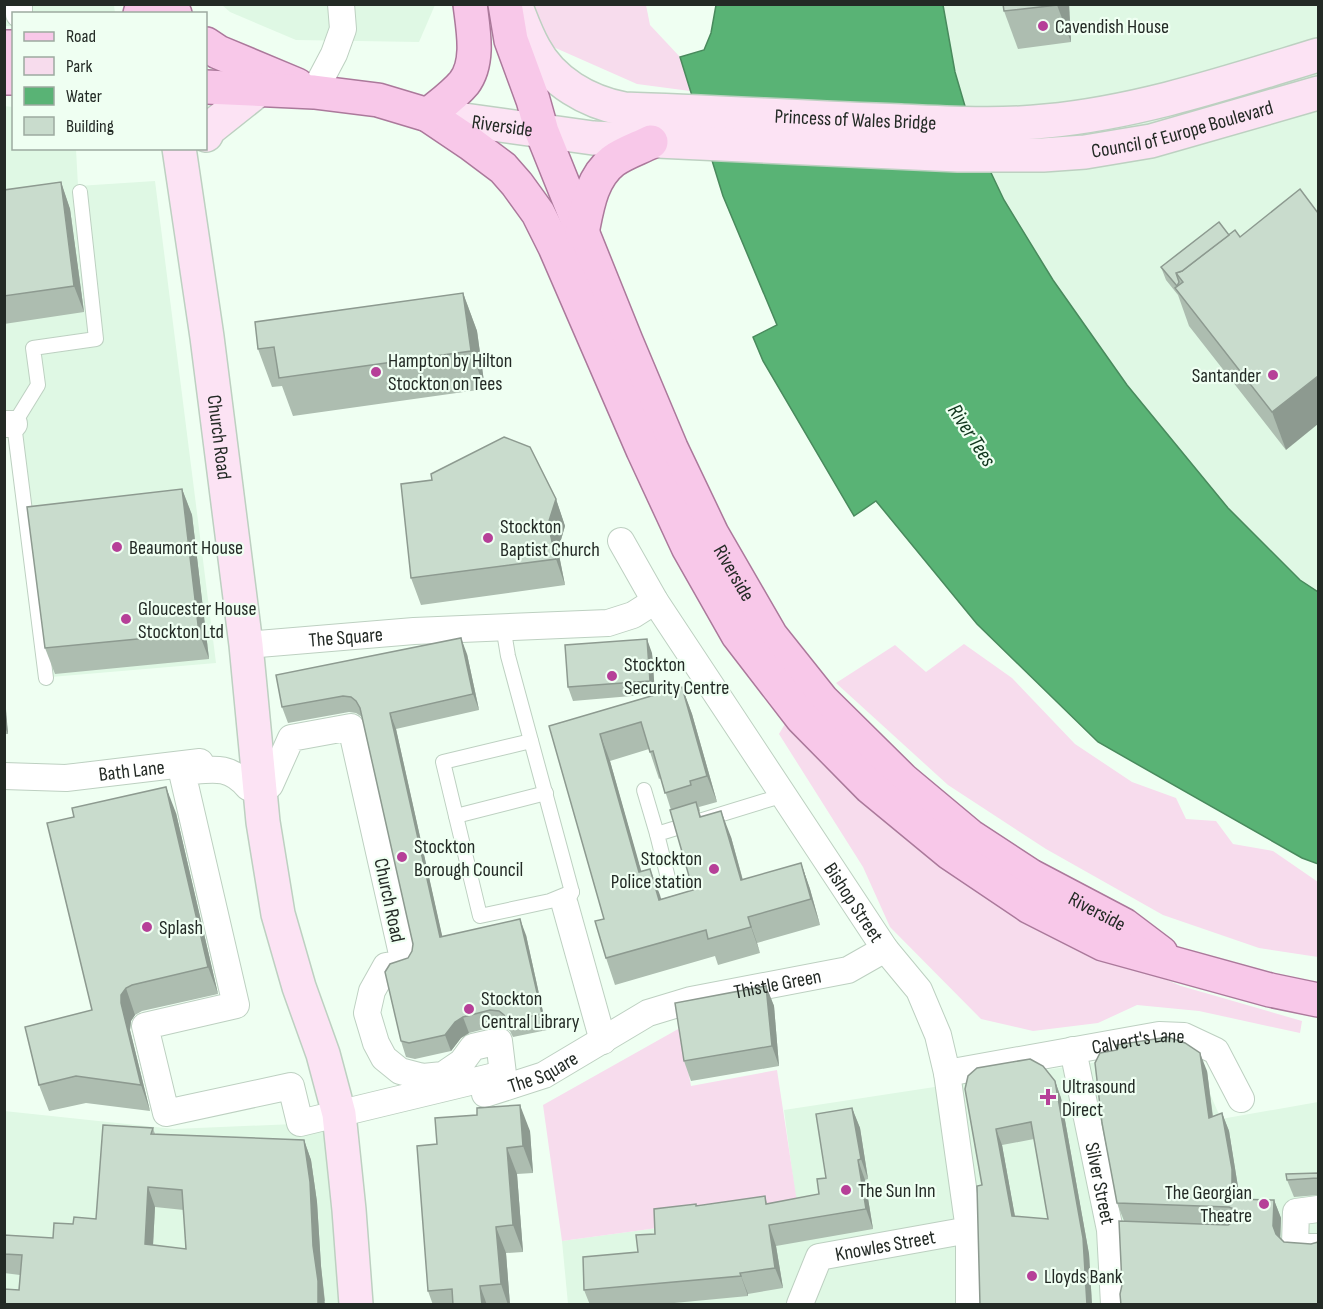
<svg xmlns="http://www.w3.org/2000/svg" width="1323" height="1309" viewBox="0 0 1323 1309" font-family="'Sofia Sans Condensed',sans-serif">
  <rect width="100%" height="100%" fill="#effff2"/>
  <!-- built -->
  <g fill="#dff8e4">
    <polygon points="5,5 114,5 115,13 14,14 13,26 5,26"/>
    <polygon points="222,5 435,5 419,42 296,40 230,12"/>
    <polygon points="943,5 1318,5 1318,592 1300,580 1228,508 1127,385 1053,280 1004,200 974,137 955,72"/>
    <polygon points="4,106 13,107 14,148 76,149 78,186 155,181 216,663 39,678 6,414 5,414"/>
    <polygon points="1190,1048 1221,1119 1318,1102 1318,1304 568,1304 562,1241 797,1209 784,1110"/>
    <polygon points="4,1111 174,1129 340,1122 356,1304 5,1304"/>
  </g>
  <!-- green -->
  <g fill="#f7dced">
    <polygon points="458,5 646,5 650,25 680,57 690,91 637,84"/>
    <polygon points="964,644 1012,678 1075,744 1132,782 1176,798 1186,819 1216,821 1233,844 1273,851 1318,882 1318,957 1259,948 1163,915 1046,849 948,785 836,683 895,645 926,672"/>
    <polygon points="789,717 1042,926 1181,986 1302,1021 1300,1033 1199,1011 1137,1005 1098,1023 1033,1031 981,1019 890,927 863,867 779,734"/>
    <polygon points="680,1028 691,1086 777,1070 798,1209 562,1241 543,1105"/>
  </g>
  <!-- water -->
  <polygon fill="#59b375" stroke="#498a5d" stroke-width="1.5" points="716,5 943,5 955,72 974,137 1004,200 1053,280 1127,385 1228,508 1300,580 1318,592 1318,864 1302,858 1098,742 977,624 876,501 854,516 763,361 753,337 777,325 723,196 680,57 704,50 711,33"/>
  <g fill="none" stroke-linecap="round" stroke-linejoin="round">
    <defs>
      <g id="lane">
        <polyline points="503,626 508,656 572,892 569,898"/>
        <polyline points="46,678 14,424 38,385 33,348 96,339 80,192"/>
        <polyline points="531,741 443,762 480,916 550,901 572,892"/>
        <polyline points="644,790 657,834"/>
        <polyline points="456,816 546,793"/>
        <polyline points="668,878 657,834 784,795"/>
      </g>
      <g id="street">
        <polyline points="19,4 19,14"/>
        <polyline points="314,92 334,54 343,29 341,4"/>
        <polyline points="4,424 14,424"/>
        <path id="s1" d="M 621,541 L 655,601 L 885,949 L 919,990 L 938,1035 L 947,1073 L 969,1230 L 969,1304"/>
        <path id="s2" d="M 246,645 L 414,631 L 608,623 L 633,615 L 655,601"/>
        <path d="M 351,727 L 404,963 L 386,966 L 372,991 L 367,1013 L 376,1043 L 384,1058 L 400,1071 L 423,1077 L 443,1075 L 462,1062 L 473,1047 L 499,1041 L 503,1074 L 300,1123 L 291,1086 L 166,1113 L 145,1026 L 236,1005 L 182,772 C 210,770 228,763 248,787 L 270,785 L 291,738 Z"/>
        <path id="s3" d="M 4,776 L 66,778 L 200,762"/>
        <polyline points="565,905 603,1041"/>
        <path id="s4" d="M 1073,1050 L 1110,1230 L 1114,1304"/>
        <path id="s5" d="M 947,1073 L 1159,1035 L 1184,1036 L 1216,1051 L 1241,1099"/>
        <path id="s6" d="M 485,1094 L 544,1075 L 648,1013 L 691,1000 L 848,970 L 885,949"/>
        <polyline points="1318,1209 1296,1212 1295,1244 1297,1247 1318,1247"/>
        <path id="s7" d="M 800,1304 L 819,1257 L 969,1230"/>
      </g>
      <g id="secondary">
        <path id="s8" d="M 515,4 C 521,19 526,34 534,48 C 552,82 588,102 624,109 C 717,112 809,118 901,121 C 949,123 998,126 1046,121 C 1140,112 1229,82 1318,55"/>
        <path id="s9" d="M 428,115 L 593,138 L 958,155 L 1043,155 L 1085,152 L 1151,141 L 1318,93"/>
        <polyline points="206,135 209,129 258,90"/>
        <path id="s10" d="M 179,148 L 207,337 L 246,645 L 263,822 L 278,914 L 299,987 L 323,1054 L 339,1114 L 349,1210 L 356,1304"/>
      </g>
      <g id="primary">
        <polyline points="169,4 175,14"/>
        <path id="s11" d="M 505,4 L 511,40 L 533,100 L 542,132 L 626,341 L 671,448 L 712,534 L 771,636 L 822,700 L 903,780 L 970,836 L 1031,876 L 1124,925 L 1161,953"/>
        <polyline points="140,14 143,4"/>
        <polyline points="206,44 218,52 297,85"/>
        <polyline points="4,47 14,47"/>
        <polyline points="4,78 14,78"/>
        <polyline points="206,87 314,92 378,100 428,115 471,144 503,168 517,184 538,213 555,247 643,450 688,547 738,635 802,718 870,787 950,853 1030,907 1103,944 1270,990 1318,1000"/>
        <path d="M 428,115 C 440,105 454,95 464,83 C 480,62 473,29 470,4"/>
        <path d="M 582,233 C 587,208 591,178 613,161 C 624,153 639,148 651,142"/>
      </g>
    </defs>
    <!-- lane casing -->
    <use href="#lane" stroke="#bdd0c1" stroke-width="16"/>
    <!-- street casing -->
    <use href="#street" stroke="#bdd0c1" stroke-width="28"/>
    <!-- secondary casing -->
    <use href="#secondary" stroke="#bdd0c1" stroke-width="36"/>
    <!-- primary casing -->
    <use href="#primary" stroke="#ab799b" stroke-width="36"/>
    <!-- lane -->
    <use href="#lane" stroke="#fff" stroke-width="14"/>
    <!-- street -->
    <use href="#street" stroke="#fff" stroke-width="26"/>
    <!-- secondary -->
    <use href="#secondary" stroke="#fce3f4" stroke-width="33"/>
    <!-- primary -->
    <use href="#primary" stroke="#f8c8e9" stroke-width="33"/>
  </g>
  <!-- wall -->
  <g fill="#adbdb0" fill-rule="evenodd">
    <polygon points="1003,4 1069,4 1071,42 1018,49 1004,11"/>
    <polygon points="61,182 70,209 84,312 4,324 4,190"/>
    <polygon points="1229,235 1240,237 1286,450 1189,326 1178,295 1166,280 1161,267"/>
    <polygon points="463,293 477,331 485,389 293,416 282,386 272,387 258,349"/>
    <polygon points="182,489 192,515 209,659 55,674 45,648"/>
    <polygon points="556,499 565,526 558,550 565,585 421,605 411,578"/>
    <polygon points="652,653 655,694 573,701 568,687"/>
    <polygon points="467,654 479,710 396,729 442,936 526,935 547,1030 513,1037 510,1031 504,1027 496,1026 469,1033 461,1038 451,1051 415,1059 406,1057 401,1041 408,958 412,951 413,944 362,717 356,713 349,712 288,723 282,707"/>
    <path d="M 682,687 L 692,714 L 717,802 L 699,807 L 700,811 L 699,812 L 701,816 L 731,837 L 743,880 L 801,863 L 810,889 L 820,925 L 757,943 L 760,953 L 718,965 L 715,956 L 615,985 L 606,958 L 604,919 L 549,726 ZM 649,749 L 659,779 L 661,778 L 671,810 L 693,890 L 661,899 L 641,872 L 610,761 Z"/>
    <polygon points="4,697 8,734 4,734"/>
    <polygon points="176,813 218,994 142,1011 135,1015 131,1021 130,1030 150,1111 86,1103 49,1111 39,1085 92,1010"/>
    <polygon points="766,986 774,1006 779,1066 691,1081 684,1061"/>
    <polygon points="1117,1050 1207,1071 1213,1116 1222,1113 1229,1131 1238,1187 1238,1200 1274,1200 1281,1218 1280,1239 1122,1285 1124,1221 1117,1203"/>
    <path d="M 1055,1081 L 1061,1098 L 1089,1254 L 1092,1305 L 982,1185 L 965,1089 ZM 1034,1139 L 1048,1219 L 1015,1217 L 1002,1145 Z"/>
    <polygon points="852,1108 860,1128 868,1179 865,1180 873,1229 776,1246 783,1288 748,1294 748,1296 653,1305 590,1305 584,1290 638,1252 655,1234 696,1204 697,1206 765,1196 767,1204 819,1194 826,1178"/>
    <polygon points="477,1115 530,1131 533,1173 517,1174 523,1252 506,1253 510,1305 433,1305 428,1291 437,1144"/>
    <path d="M 153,1128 L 155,1134 L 304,1140 L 311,1160 L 317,1202 L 321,1266 L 325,1301 L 19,1290 L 20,1275 L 4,1273 L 4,1230 L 6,1235 L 53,1238 L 73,1224 L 96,1219 ZM 155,1207 L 184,1210 L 186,1249 L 153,1245 Z"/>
    <polygon points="1318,1173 1318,1195 1294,1197 1287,1180"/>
  </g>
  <!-- shaded-wall -->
  <g fill="#8d9a90">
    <polygon points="1069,4 1071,42 1057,5"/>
    <polygon points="61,182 70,209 84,312 74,286"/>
    <polygon points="463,293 477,331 485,389 471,351"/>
    <polygon points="1318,376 1318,424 1286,450 1272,412"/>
    <polygon points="182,489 192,515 209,659 199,633"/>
    <polygon points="556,499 565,526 558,550 565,585 556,559 548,524"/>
    <polygon points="461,638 467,654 479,710 473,694"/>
    <polygon points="647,639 652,653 655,694 650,681"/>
    <polygon points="682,687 692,714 717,802 707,776"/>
    <polygon points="4,697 5,697 8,734 4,725"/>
    <polygon points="390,713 396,729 446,953 440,937"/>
    <polygon points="600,734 610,761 649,898 639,872"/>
    <polygon points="166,787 176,813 218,994 208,967"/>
    <polygon points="721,811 731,837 750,907 741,880"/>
    <polygon points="801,863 810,889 820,925 811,899"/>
    <polygon points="650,869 660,895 669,926 659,900"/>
    <polygon points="748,917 757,943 760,953 751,927"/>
    <polygon points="520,919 526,935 547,1030 542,1014"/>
    <polygon points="766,986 774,1006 779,1066 772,1046"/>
    <polygon points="126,988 135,1015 131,1021 130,1030 150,1111 141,1085 121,1003 121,995"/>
    <polygon points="463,1017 469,1033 461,1038 451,1051 445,1035 455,1022"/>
    <polygon points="1200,1053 1207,1071 1215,1136 1209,1118"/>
    <polygon points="1055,1081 1061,1098 1089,1254 1092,1305 1087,1305"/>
    <polygon points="520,1105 530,1131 533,1173 523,1146"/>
    <polygon points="852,1108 860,1128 868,1179 861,1159"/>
    <polygon points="1222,1113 1229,1131 1238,1187 1239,1218 1232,1199"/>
    <polygon points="996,1129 1002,1145 1018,1233 1012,1216"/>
    <polygon points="304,1140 311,1160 317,1202 321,1266 325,1305 318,1305"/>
    <polygon points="507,1148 517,1174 523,1252 513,1225"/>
    <polygon points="858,1160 865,1180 873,1229 866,1209"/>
    <polygon points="148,1187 155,1207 152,1264 145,1244"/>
    <polygon points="1274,1200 1281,1218 1280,1244 1283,1252 1273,1226"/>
    <polygon points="769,1225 776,1246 783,1288 775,1268"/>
    <polygon points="496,1227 506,1253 510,1305 508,1305 501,1284"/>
    <polygon points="740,1273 748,1294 748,1296 741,1276"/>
    <polygon points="480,1286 487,1305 482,1305"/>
  </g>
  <!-- building -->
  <g fill="#c9dccd" stroke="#8d9a90" stroke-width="1.5" fill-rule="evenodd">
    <polygon points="1003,4 1057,4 1057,5 1004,11"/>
    <polygon points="61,182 74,286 4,296 4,190"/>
    <polygon points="1300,189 1318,213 1318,376 1272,412 1175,288 1183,282 1176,273 1182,271 1235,230 1240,237"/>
    <polygon points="1219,222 1229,235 1182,271 1176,273 1179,282 1177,286 1161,267"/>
    <polygon points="463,293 471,351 279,378 274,347 258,349 255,322"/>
    <polygon points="504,437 530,447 556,499 548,524 556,559 411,578 401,484 432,480 431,474"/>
    <polygon points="182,489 199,633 45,648 27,507"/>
    <polygon points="461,638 473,694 390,713 440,937 520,919 542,1014 507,1021 504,1015 499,1011 490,1010 463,1017 455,1022 445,1035 409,1043 401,1041 385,972 390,964 408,958 412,951 413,944 360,708 356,701 351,697 343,696 282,707 276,675"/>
    <polygon points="647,639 650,681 568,687 565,645"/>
    <polygon points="682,687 707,776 690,781 691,785 665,793 653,751 650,752 641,722 600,734 639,872 650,869 659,900 693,890 670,810 696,802 700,817 721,811 741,880 801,863 811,899 748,917 751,927 708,939 706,930 606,958 595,921 604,919 549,726"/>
    <polygon points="166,787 208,967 132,985 126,988 121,995 121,1003 141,1085 76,1076 39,1085 25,1027 92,1010 47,823 74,817 72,808"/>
    <polygon points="766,986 772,1046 684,1061 675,1003"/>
    <polygon points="1168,1037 1185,1043 1200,1053 1209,1118 1222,1113 1232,1169 1232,1199 1274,1200 1273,1226 1276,1234 1284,1242 1311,1244 1318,1242 1318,1305 1121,1305 1120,1294 1122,1285 1119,1221 1228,1225 1236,1221 1237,1216 1234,1209 1229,1207 1117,1203 1102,1123 1095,1063 1100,1053 1117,1050 1116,1045"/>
    <path d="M 1030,1059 L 1043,1066 L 1055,1081 L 1083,1238 L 1087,1305 L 980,1305 L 977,1186 L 982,1185 L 965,1089 L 968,1076 L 977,1068 ZM 1031,1122 L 1048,1219 L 1012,1216 L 996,1129 Z"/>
    <polygon points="520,1105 523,1146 507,1148 513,1225 496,1227 501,1284 480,1286 482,1305 453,1305 452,1289 428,1291 417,1146 437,1144 435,1118 477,1115 477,1108"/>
    <polygon points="852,1108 861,1159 858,1160 866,1209 769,1225 775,1268 740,1273 741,1276 584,1290 583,1257 638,1252 636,1235 655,1234 654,1209 696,1204 696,1206 765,1196 766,1204 819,1194 817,1179 826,1178 816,1114"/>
    <path d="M 103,1125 L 153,1128 L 151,1134 L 304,1140 L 310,1182 L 313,1246 L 318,1281 L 318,1305 L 4,1305 L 4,1289 L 19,1290 L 22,1255 L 4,1254 L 4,1235 L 53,1238 L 54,1223 L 73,1224 L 74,1217 L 96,1219 ZM 148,1187 L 182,1190 L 186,1249 L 145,1244 Z"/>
    <polygon points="1318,1173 1318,1179 1317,1178 1287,1180 1286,1174"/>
  </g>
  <!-- markers -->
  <g fill="#b64098" stroke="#effff2" stroke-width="2">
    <circle cx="1043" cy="26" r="6"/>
    <circle cx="376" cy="372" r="6"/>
    <circle cx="1273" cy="375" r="6"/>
    <circle cx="488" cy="538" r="6"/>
    <circle cx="117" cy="547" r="6"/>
    <circle cx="126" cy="619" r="6"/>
    <circle cx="612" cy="676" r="6"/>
    <circle cx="402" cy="857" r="6"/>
    <circle cx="714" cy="869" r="6"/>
    <circle cx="147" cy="927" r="6"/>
    <circle cx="469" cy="1009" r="6"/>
    <path d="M1045 1088h6v6h6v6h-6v6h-6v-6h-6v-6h6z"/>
    <circle cx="846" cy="1190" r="6"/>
    <circle cx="1264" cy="1204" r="6"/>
    <circle cx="1032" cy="1276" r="6"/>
  </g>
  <g text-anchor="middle" stroke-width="4.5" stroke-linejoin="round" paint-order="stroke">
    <!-- poi labels -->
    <g font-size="20" fill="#232a25" stroke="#effff2" text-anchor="start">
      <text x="1055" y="33">Cavendish House</text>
      <text x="388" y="367">Hampton by Hilton<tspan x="388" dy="23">Stockton on Tees</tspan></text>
      <text x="1261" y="382" text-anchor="end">Santander</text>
      <text x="500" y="533">Stockton<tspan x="500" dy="23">Baptist Church</tspan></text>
      <text x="129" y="554">Beaumont House</text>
      <text x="138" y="615">Gloucester House<tspan x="138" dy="23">Stockton Ltd</tspan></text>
      <text x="624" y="671">Stockton<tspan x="624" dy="23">Security Centre</tspan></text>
      <text x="414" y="853">Stockton<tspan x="414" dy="23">Borough Council</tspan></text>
      <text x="702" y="865" text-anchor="end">Stockton<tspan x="702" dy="23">Police station</tspan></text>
      <text x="159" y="934">Splash</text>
      <text x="481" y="1005">Stockton<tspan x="481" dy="23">Central Library</tspan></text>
      <text x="1062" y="1093">Ultrasound<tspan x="1062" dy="23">Direct</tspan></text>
      <text x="858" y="1197">The Sun Inn</text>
      <text x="1252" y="1199" text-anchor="end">The Georgian<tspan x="1252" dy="23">Theatre</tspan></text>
      <text x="1044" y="1283">Lloyds Bank</text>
    </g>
    <!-- street labels -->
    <g font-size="20" fill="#232a25" stroke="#effff2">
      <text dy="7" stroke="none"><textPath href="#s8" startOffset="392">Princess of Wales Bridge</textPath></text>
      <text dy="7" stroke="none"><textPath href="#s9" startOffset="75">Riverside</textPath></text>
      <text dy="7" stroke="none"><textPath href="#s9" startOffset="759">Council of Europe Boulevard</textPath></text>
      <text dy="7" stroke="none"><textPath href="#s10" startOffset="292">Church Road</textPath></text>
      <text dy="7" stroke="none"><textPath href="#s11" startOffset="615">Riverside</textPath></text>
      <text dy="7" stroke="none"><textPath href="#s2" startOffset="100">The Square</textPath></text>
      <text dy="7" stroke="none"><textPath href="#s3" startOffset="128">Bath Lane</textPath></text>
      <text transform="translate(390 900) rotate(78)" y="7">Church Road</text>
      <text dy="7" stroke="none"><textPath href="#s1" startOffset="430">Bishop Street</textPath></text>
      <text dy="7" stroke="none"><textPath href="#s11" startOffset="1119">Riverside</textPath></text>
      <text dy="7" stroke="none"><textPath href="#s6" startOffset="316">Thistle Green</textPath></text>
      <text dy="7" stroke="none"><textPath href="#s5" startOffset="194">Calvert's Lane</textPath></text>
      <text dy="7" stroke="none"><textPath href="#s6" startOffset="62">The Square</textPath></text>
      <text dy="7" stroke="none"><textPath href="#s4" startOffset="136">Silver Street</textPath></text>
      <text dy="7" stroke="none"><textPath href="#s7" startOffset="118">Knowles Street</textPath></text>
    </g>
    <!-- water labels -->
    <g font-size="21" font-style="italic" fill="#10361d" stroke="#effff2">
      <text transform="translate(972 435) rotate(57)" y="7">River Tees</text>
    </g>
  </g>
  <!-- border -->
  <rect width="1323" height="1309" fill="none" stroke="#232a25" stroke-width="12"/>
  <!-- legend -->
  <rect x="12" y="12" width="195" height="138" fill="#effff2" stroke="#9daaa0" stroke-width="1.5"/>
  <rect x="24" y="32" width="30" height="9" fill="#f8c8e9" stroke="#9daaa0" stroke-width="1.5"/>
  <text x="66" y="42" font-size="18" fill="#232a25">Road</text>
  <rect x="24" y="57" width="30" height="18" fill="#f7dced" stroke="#9daaa0" stroke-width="1.5"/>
  <text x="66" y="72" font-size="18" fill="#232a25">Park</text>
  <rect x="24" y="87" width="30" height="18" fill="#59b375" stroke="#9daaa0" stroke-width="1.5"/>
  <text x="66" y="102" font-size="18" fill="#232a25">Water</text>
  <rect x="24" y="117" width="30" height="18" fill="#c9dccd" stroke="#9daaa0" stroke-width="1.5"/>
  <text x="66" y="132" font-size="18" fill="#232a25">Building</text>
</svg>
